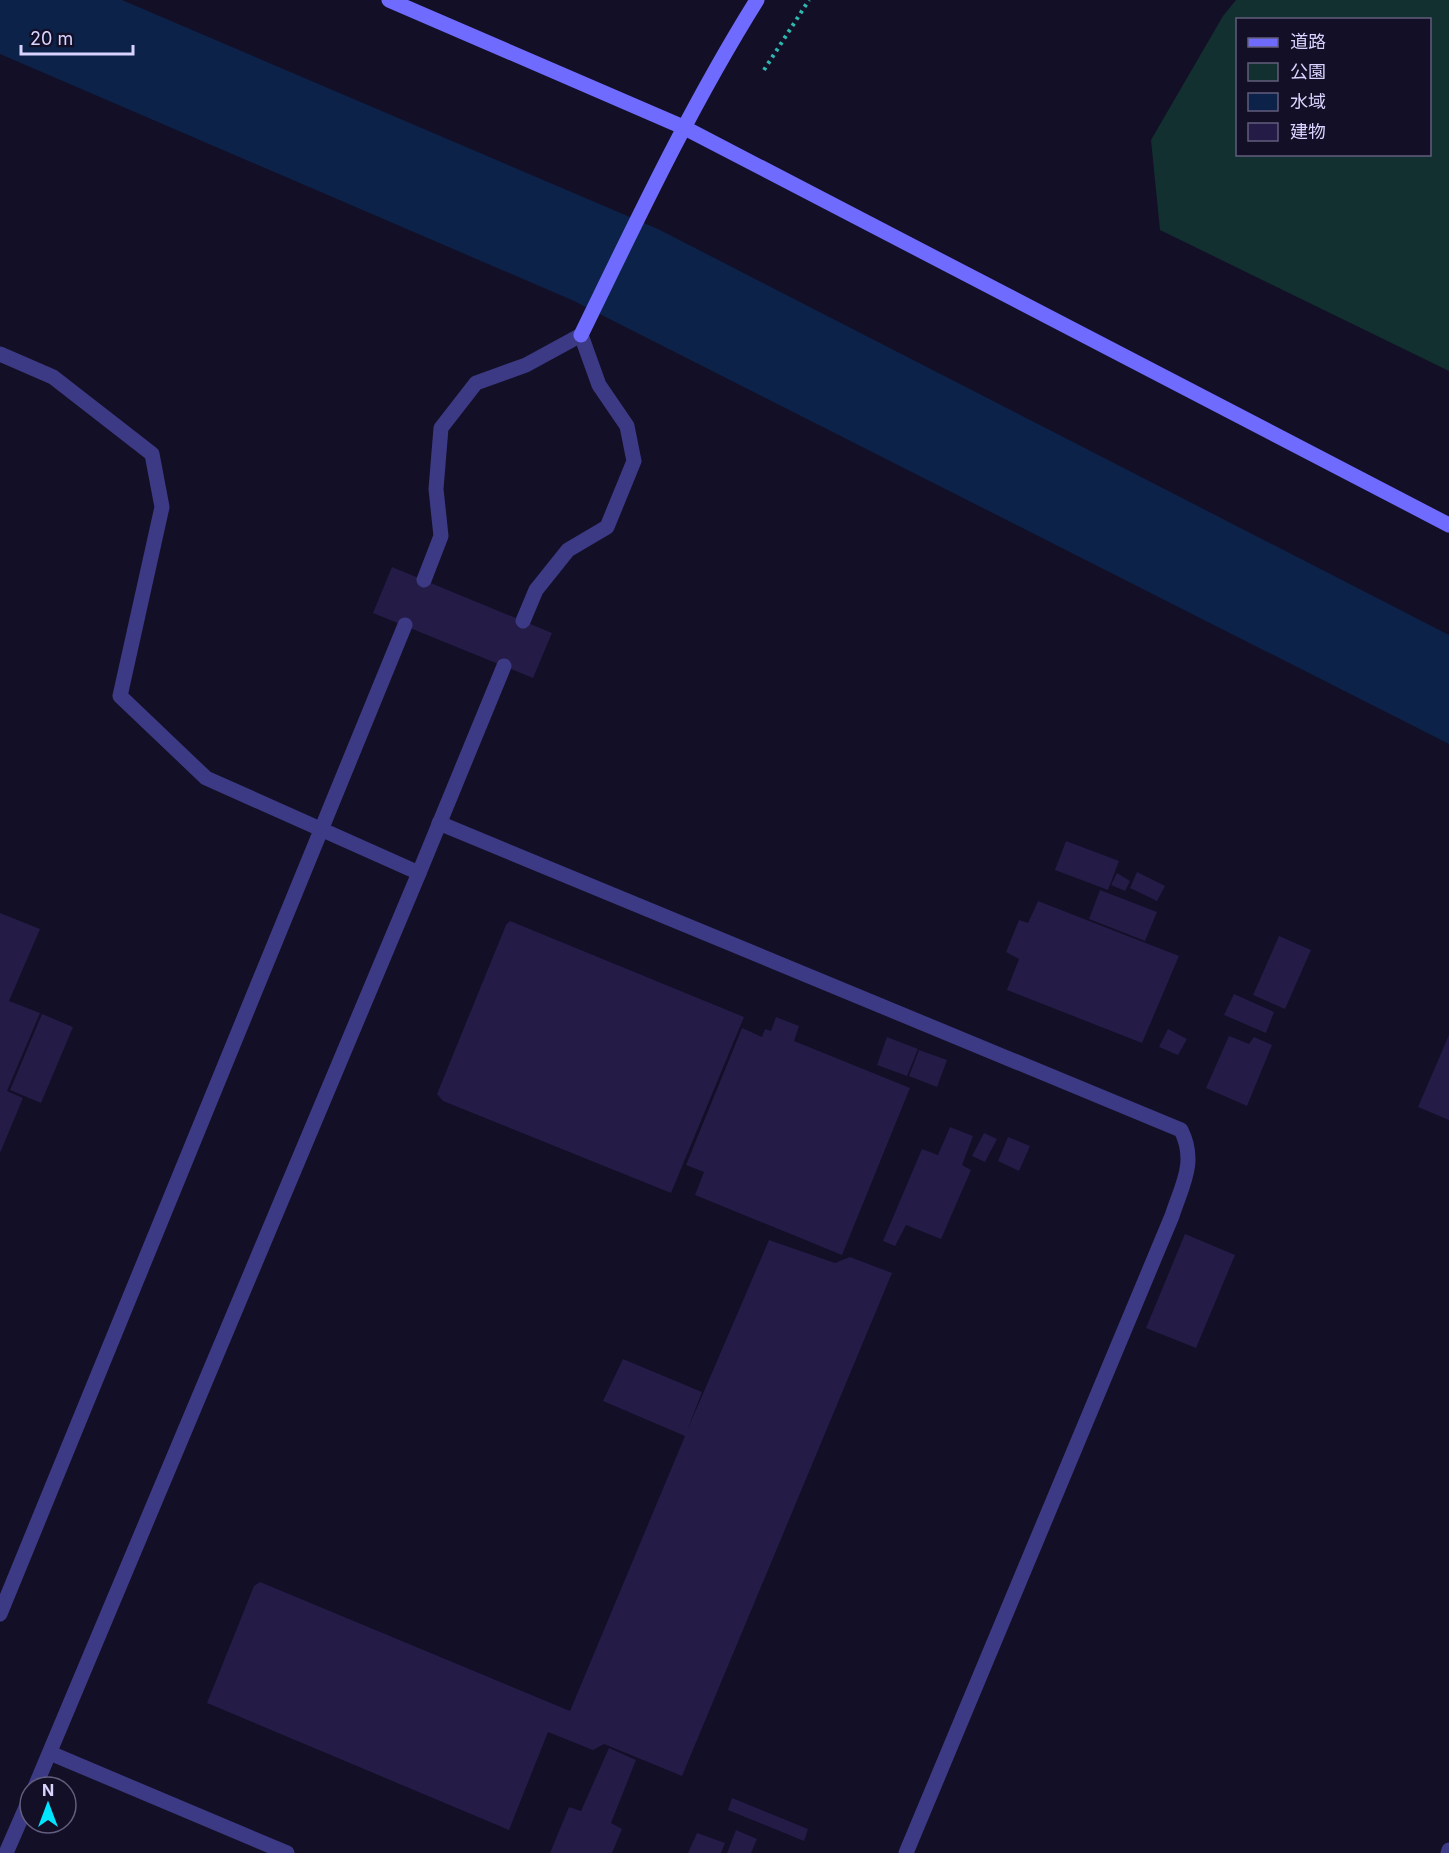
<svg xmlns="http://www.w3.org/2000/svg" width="1449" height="1853" viewBox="0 0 1449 1853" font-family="Inter,'Noto Sans JP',sans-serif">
  <rect width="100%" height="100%" fill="#130f26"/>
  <!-- green -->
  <path fill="#12302f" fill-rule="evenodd" d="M 1236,0 L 1449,0 L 1449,371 L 1160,230 L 1151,140 L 1223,16 ZM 1238,20 L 1430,20 L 1430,154 L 1238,154 Z"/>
  <!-- water -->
  <polygon fill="#0c2248" points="0,0 122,0 658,229 1449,635 1449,744 574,301 0,54"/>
  <!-- building -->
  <g fill="#241b47">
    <polygon points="392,567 552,633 533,678 373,613"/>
    <polygon points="1066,841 1119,861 1108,890 1055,870"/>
    <polygon points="1137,872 1165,886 1157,901 1130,888"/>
    <polygon points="1117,873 1130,881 1125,891 1111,885"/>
    <polygon points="1100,890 1157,912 1145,941 1089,919"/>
    <polygon points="1038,901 1179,956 1142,1043 1007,990 1019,959 1006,952 1019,920 1028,923"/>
    <polygon points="0,913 40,929 9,1001 40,1013 7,1091 23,1098 0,1153"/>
    <polygon points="510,921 744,1017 671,1193 443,1101 437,1094 506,925"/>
    <polygon points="1279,936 1311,950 1285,1009 1253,995"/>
    <polygon points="1234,994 1274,1012 1266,1033 1224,1015"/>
    <polygon points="42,1014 73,1027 41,1103 10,1090"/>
    <polygon points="776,1017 799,1026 794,1041 910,1088 842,1255 695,1195 704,1172 686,1165 742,1028 762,1037 765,1029 771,1031"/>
    <polygon points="1168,1029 1187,1039 1178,1055 1159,1047"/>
    <polygon points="1449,1035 1449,1120 1418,1107"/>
    <polygon points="1229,1036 1249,1044 1254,1037 1272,1045 1247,1106 1206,1088"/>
    <polygon points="887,1037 918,1049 907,1076 877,1065"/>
    <polygon points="919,1050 947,1060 937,1087 909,1076"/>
    <polygon points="950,1127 973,1136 962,1165 971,1170 941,1239 906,1225 895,1246 883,1241 922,1149 938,1155"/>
    <polygon points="984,1133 997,1139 985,1162 972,1156"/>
    <polygon points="1008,1137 1030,1146 1019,1171 998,1161"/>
    <polygon points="1185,1234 1235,1255 1196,1348 1146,1328"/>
    <polygon points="769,1240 835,1263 850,1257 892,1273 682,1776 604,1744 593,1750 548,1732 509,1830 207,1703 254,1586 260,1582 570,1711 685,1436 603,1401 623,1359 702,1392 687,1431"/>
    <polygon points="609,1748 636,1760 611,1823 622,1829 612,1853 550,1853 569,1807 581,1811"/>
    <polygon points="732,1798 808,1829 804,1841 728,1810"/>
    <polygon points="736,1830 757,1839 751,1853 727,1853"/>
    <polygon points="697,1833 725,1843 721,1853 688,1853"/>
  </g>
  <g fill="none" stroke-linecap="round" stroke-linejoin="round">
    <!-- path -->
    <polyline stroke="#2fb8b0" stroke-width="4" stroke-dasharray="3 4.5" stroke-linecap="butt" points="764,70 809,0"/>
    <!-- lane -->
    <g stroke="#3d3a85" stroke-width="15">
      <polyline points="0,354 53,377 152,454 162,507 120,696 206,778 419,873"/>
      <polyline points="424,580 441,536 436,489 441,428 476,383 526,365 581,335 599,385 627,426 634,461 607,527 568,550 536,590 523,621"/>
      <path d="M 439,823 L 1181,1130 C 1197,1162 1182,1185 1172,1216 L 906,1853"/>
      <polyline points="0,1614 405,625"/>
      <polyline points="50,1753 287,1853"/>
      <polyline points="35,1787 419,873 504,666"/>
      <polyline points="6,1853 30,1798"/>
      <polyline points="1448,1853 1449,1850"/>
    </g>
    <!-- secondary -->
    <g stroke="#6f6bff" stroke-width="15">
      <polyline points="389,0 683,127 1449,525"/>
      <path d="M 581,335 C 636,222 690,107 757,0"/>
    </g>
  </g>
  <!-- legend -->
  <rect x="1236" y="18" width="195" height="138" fill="#130f26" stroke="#625e7d" stroke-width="1.5"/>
  <rect x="1248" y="38" width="30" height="9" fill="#6f6bff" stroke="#625e7d" stroke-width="1.5"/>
  <text x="1290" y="48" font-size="18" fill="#d9d4ff">道路</text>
  <rect x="1248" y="63" width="30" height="18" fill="#12302f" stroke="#625e7d" stroke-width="1.5"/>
  <text x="1290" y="78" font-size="18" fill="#d9d4ff">公園</text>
  <rect x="1248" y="93" width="30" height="18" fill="#0c2248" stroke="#625e7d" stroke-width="1.5"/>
  <text x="1290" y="108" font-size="18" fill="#d9d4ff">水域</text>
  <rect x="1248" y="123" width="30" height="18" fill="#241b47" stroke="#625e7d" stroke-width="1.5"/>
  <text x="1290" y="138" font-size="18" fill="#d9d4ff">建物</text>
  <!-- north arrow -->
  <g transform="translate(48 1805)"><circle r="28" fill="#130f26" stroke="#625e7d" stroke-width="1.5"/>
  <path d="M0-4.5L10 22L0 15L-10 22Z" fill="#00e5ff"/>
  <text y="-9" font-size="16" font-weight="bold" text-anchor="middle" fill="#d9d4ff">N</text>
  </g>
  <!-- scale -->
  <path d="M21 45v9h112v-9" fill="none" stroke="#d9d4ff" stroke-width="3"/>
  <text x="30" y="45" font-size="18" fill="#d9d4ff" stroke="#130f26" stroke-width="4.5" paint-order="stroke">20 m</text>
</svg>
